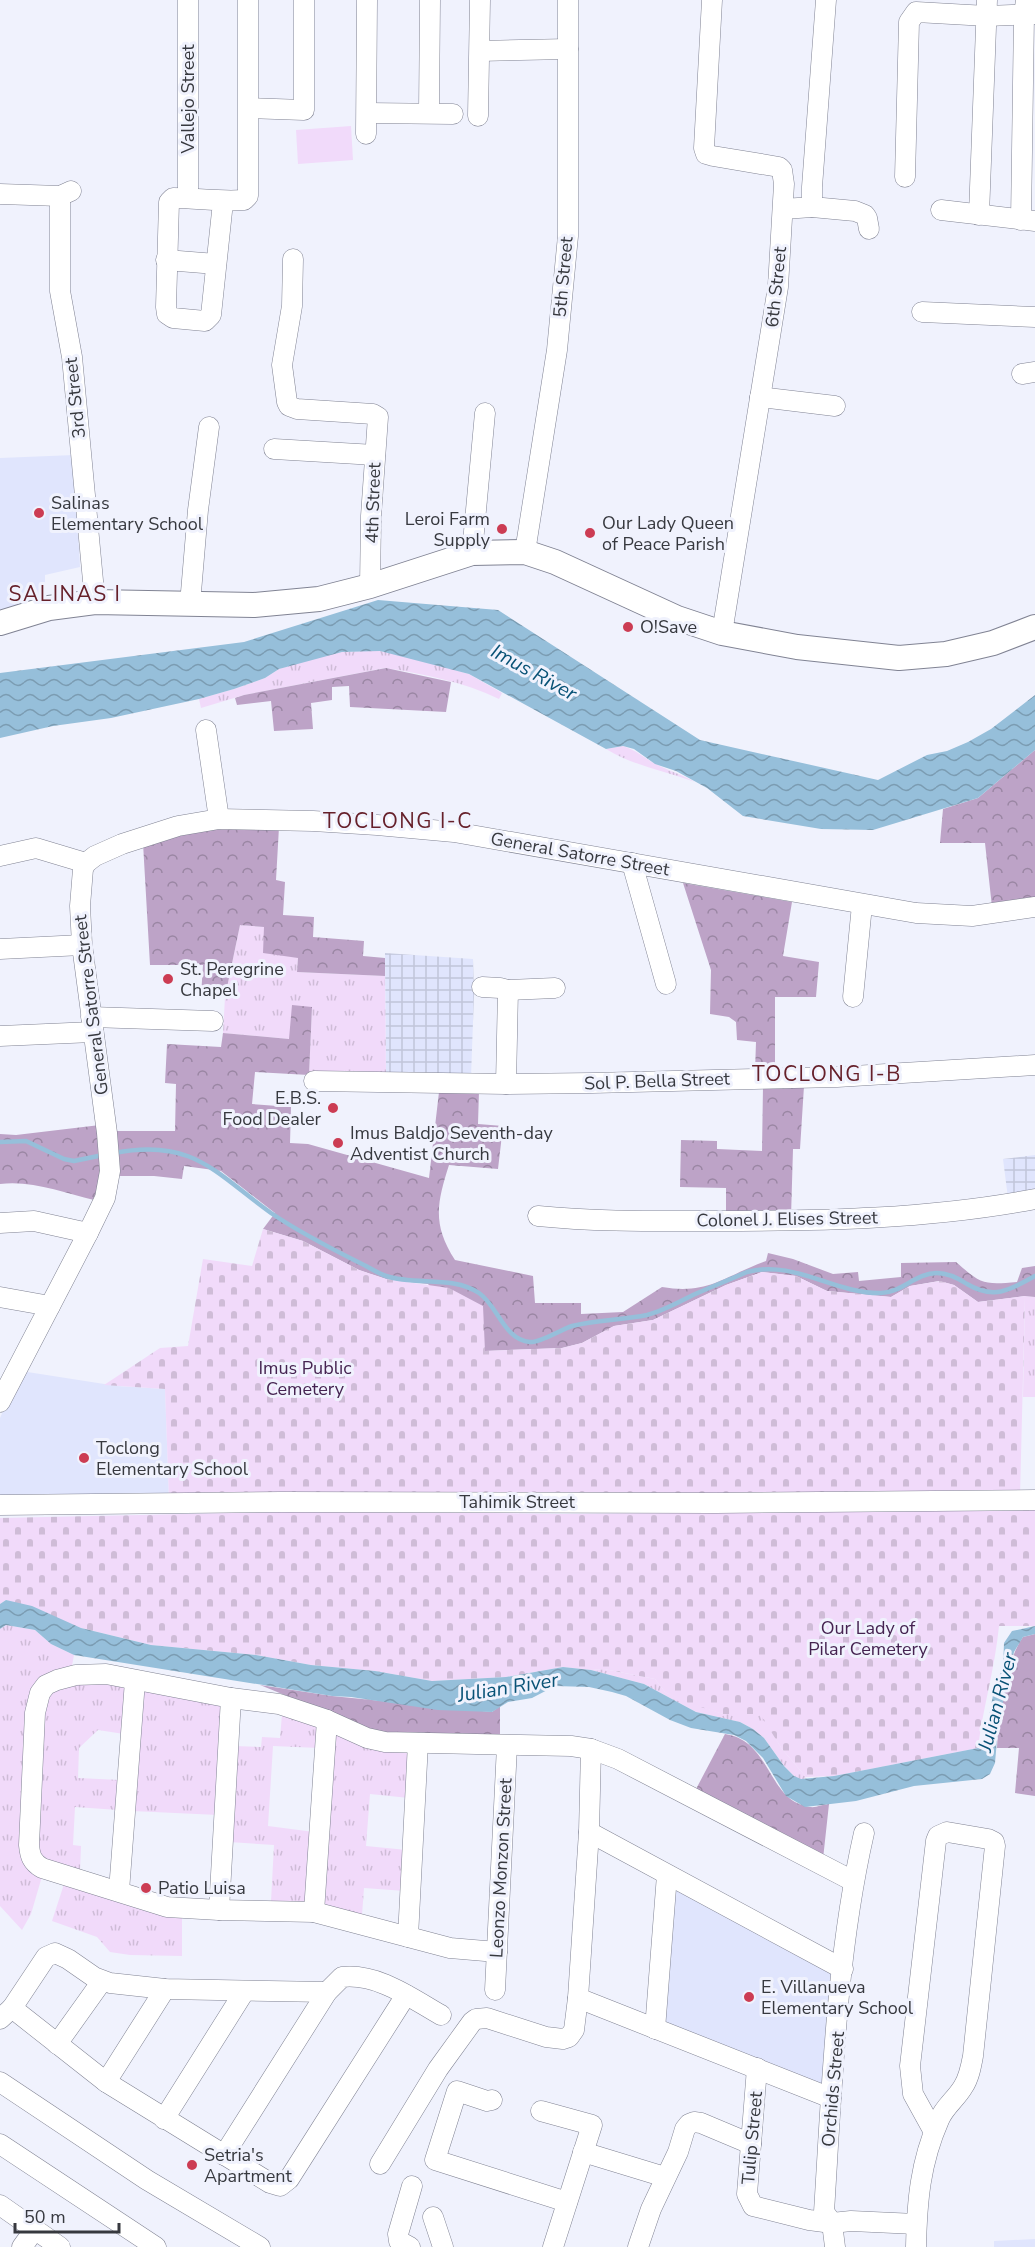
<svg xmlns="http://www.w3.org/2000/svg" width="1035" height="2247" viewBox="0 0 1035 2247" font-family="'Nunito Sans',sans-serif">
  <defs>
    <pattern id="industrial-grid" width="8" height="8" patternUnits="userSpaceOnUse" patternTransform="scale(1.5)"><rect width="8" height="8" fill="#e0e5fd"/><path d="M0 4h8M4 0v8" fill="none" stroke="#c1c5da"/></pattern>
    <pattern id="grass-tufts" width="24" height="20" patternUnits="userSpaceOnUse" patternTransform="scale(1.5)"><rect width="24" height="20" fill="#f1dafa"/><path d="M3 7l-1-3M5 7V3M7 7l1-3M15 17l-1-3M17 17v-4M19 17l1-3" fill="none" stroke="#cfbcd7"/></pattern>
    <pattern id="forest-crowns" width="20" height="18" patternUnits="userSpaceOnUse" patternTransform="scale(1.5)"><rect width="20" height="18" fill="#bda3c7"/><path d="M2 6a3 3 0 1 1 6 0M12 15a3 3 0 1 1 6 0" fill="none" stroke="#9a86a3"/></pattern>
    <pattern id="cemetery-stones" width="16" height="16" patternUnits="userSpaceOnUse" patternTransform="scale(1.5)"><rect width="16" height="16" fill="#f1dafa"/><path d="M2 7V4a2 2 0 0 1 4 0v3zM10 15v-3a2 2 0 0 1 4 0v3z" fill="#cfbcd7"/></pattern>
    <pattern id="water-waves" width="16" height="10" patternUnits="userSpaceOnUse" patternTransform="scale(1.5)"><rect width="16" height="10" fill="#96bfda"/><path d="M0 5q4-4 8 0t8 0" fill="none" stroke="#7b9cb2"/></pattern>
  </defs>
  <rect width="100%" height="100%" fill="#f0f2fd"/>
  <!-- built -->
  <g fill="#e0e5fd">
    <polygon points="74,455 80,567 45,575 45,602 0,620 0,458"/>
    <polygon points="21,1371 117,1386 165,1389 169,1499 0,1500 0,1418"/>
    <polygon points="674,1886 837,1970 824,2084 663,2025"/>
    <polygon points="1035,2239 1035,2247 994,2247 994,2241"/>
  </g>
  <!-- industrial -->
  <g fill="url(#industrial-grid)">
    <polygon points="385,953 473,959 474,994 471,1077 386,1075"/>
    <polygon points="1035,1155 1035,1194 1008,1198 1003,1159"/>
  </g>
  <!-- grass -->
  <g fill="url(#grass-tufts)">
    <path d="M 363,651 L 380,651 L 403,655 L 469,674 L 502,693 L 499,699 C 464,682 424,674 385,668 L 244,695 L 201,708 L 199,699 L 234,689 L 265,678 L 279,669 L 310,659 L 342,652 Z"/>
    <path d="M 623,746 C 636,750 644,758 656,764 C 669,771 683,775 695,782 C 665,771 634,766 606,749 Z"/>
    <polygon points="240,925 264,927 298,958 297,972 385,976 386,1075 309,1075 312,1007 289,1039 223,1033 225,997"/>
    <polygon points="1025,1296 1035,1297 1035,1397 1023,1397"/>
    <polygon points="6,1625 35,1630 51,1644 74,1655 71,1671 45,1681 25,1848 43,1873 31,1914 22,1930 0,1906 0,1629"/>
    <polygon points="604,1669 655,1679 665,1692 682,1700 723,1714 761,1714 782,1749 806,1777 802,1780 794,1776 784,1766 764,1738 753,1729 740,1722 696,1712 644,1684 591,1670"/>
    <polygon points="78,1678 129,1684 124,1734 98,1730 79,1748 78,1778 120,1780 118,1810 75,1807 73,1845 81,1846 80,1871 41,1859 34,1853 45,1695"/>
    <polygon points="139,1686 224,1706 218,1815 132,1811"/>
    <polygon points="282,1714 320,1727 319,1748 273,1746 268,1826 314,1832 309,1902 271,1901 274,1845 229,1842 234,1746 261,1747 262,1737 280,1738"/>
    <polygon points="335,1734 411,1750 409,1798 370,1794 366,1846 407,1850 405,1891 364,1888 362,1915 323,1905"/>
    <polygon points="65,1881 182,1917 182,1956 130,1955 110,1952 97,1937 52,1921"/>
  </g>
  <!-- forest -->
  <g fill="url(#forest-crowns)">
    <polygon points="386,668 451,682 446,712 350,707 349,686 332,687 332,700 311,703 313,729 274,731 271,701 237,705 235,698 244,695"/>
    <polygon points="1035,750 1035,899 992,907 985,843 940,843 943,809 978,798"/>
    <polygon points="222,826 279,827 276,880 285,882 283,915 314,917 313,937 364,941 363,956 385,958 385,976 297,972 298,958 263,953 264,927 240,925 225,997 201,996 203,965 150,965 143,843"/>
    <polygon points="683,883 792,902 783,956 819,962 816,997 775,997 775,1071 755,1071 756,1042 737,1040 736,1022 729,1017 710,1014 711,970"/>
    <path d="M 292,1005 L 312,1007 L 309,1075 L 255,1072 L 252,1104 L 291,1107 L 290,1143 L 308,1144 L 429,1178 L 439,1092 L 479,1091 L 478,1124 L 503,1126 L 498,1169 L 449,1165 C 437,1203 432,1224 455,1260 L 533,1276 L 535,1303 L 581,1303 L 581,1314 L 623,1312 L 662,1287 C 709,1295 724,1276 766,1261 L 768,1253 L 793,1259 L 833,1274 L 858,1272 L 859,1281 L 901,1277 L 901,1263 L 956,1262 C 981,1284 983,1285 1017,1282 L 1022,1268 L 1035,1266 L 1035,1297 L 1025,1296 L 978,1302 L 954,1285 L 939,1281 L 910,1286 L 891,1297 L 827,1291 L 796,1276 L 762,1272 L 726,1285 L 653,1320 L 614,1326 L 582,1343 L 562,1348 L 485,1351 L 428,1284 L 386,1279 L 359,1270 L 303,1241 L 263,1229 L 275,1213 L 221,1171 L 184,1166 L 182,1179 L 154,1176 L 116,1176 L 113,1131 L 175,1131 L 176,1084 L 165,1083 L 167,1044 L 221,1047 L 223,1033 L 289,1039 Z"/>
    <polygon points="763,1086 804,1086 800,1149 793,1149 791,1217 726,1216 726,1188 680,1187 681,1140 717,1141 717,1149 762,1151"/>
    <path d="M 100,1125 L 103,1171 L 94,1200 C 64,1193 32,1180 0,1184 L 0,1134 L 16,1135 Z"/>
    <path d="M 1035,1634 L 1035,1796 L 1015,1793 L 1019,1748 L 997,1748 C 999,1717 1005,1662 1023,1637 Z"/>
    <polygon points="260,1685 332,1696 492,1712 500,1706 500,1741 388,1737"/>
    <path d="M 725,1734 C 772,1741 767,1801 810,1807 C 816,1808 823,1804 829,1804 L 823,1859 L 695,1791 Z"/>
  </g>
  <!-- cemetery -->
  <g fill="url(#cemetery-stones)">
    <polygon points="263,1229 303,1241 359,1270 386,1279 449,1288 483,1306 485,1351 562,1348 582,1343 614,1326 653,1320 726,1285 762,1272 796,1276 827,1291 891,1297 910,1286 940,1281 954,1285 978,1302 1025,1296 1020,1496 169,1499 165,1389 104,1385 160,1348 188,1346 203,1259 252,1266"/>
    <path d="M 1035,1510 L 1035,1626 L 999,1626 C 995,1668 983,1707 978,1748 L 834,1776 L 806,1777 L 782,1749 L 760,1714 L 723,1714 L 682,1701 L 665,1692 L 655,1679 L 604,1669 L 591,1670 L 563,1667 L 506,1677 L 432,1681 L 375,1671 L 311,1665 L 256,1655 L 151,1645 L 81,1628 L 6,1600 L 0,1604 L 0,1518 L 330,1511 L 560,1514 Z"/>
  </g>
  <!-- park -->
  <polygon fill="#f1dafa" points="351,126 353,160 298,164 296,130"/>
  <!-- water -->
  <g fill="url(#water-waves)">
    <polygon points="378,600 498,610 700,740 878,780 927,755 947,751 968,742 991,729 1035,695 1035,750 978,798 873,830 821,829 743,816 707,788 676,771 655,764 634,749 623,746 606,749 469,674 380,651 342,652 279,669 265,678 234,689 199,699 111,718 53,726 0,738 0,673 244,642"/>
    <polygon points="6,1600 32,1606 81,1628 151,1645 256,1655 311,1665 375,1671 432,1681 506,1677 563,1667 591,1670 644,1684 696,1712 740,1722 753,1729 764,1738 784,1766 794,1776 801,1779 834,1776 978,1748 985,1736 995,1685 1003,1668 1004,1643 1012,1631 1035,1626 1035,1634 1023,1637 1014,1652 1010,1667 998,1728 995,1763 990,1774 982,1779 914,1786 856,1801 805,1807 786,1796 763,1758 746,1741 734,1735 691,1728 670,1720 626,1696 612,1692 589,1687 555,1686 532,1698 508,1702 492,1712 438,1710 351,1697 332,1696 74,1655 51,1644 35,1630 6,1625 0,1629 0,1604"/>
  </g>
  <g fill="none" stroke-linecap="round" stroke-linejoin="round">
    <!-- stream -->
    <g stroke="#96bfda" stroke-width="4.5">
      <polyline points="0,1142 26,1141 64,1159 74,1161 103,1155"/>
      <path d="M 114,1153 C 193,1138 214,1172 271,1213 C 299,1232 328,1247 358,1262 C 367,1266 377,1273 386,1276 C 416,1286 452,1275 479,1293 C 498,1306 504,1340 530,1342 C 540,1343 560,1330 572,1326 C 596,1320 622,1320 647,1315 C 663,1311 679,1302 693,1295 C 711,1287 729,1280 747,1272 C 794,1259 834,1294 881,1293 C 901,1293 916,1273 937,1273 C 948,1273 958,1278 967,1284 C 994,1300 1010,1290 1035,1276"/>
    </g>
    <defs>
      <g id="minor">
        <polyline points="712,0 704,148 706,154 713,156 779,167 782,170 784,184 778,287 722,633"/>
        <polyline points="480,51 568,49"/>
        <polyline points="250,108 304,110 304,0"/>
        <polyline points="367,113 453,114"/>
        <polyline points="429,113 430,0"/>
        <polyline points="478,116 480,0"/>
        <polyline points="366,134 367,0"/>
        <polyline points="905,177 909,22 916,12 987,16 1035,14"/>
        <polyline points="0,194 60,196 71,191"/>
        <polyline points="60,196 60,291 72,357 95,602"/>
        <polyline points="188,198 188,0"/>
        <path d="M 223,202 L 211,315 L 205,321 L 173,318 L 167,314 L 166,307 L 169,202 L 173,198 C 197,198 220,202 244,200 L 248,196 L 248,0"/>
        <polyline points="812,207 855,211 865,215 867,218 869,229"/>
        <polyline points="784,209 812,207 812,187 826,0"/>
        <polyline points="941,210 1035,221"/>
        <polyline points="979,215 987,0"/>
        <polyline points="1021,220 1024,15 1026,0"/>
        <polyline points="293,259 292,306 282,365 287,402 289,406 297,409 373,414 378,417 371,516 370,586"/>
        <polyline points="166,260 216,264"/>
        <polyline points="922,312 1035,317"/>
        <polyline points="1022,374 1035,372"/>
        <polyline points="760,397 835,406"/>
        <polyline points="274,449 375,455"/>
        <polyline points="525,552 557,350 568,236 568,0"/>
        <polyline points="472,553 485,413"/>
        <polyline points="190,604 198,510 209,427"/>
        <polyline points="206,730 219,819"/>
        <polyline points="0,856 36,848 86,863"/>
        <polyline points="632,863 666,984"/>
        <polyline points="0,949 82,945"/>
        <polyline points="482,987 500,988 508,990 555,988"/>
        <polyline points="853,997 862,905"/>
        <polyline points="91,1017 213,1021"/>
        <polyline points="0,1036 93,1032"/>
        <polyline points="314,1081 506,1084 592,1083 837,1077 1035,1065"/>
        <polyline points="506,1084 508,990"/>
        <path d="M 538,1216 C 597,1222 656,1221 716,1221 C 822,1221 930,1219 1035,1199"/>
        <polyline points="0,1223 34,1221 88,1233"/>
        <polyline points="0,1297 50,1306"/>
        <polyline points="0,1402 88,1233 105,1198 110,1171 107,1133 82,945 80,906 83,869 86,863 95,856 122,844 178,826 219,819 313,821 377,825 454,832 916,913 972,916 1035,907"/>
        <polyline points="0,1505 281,1502 716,1503 1035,1500"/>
        <polyline points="591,1749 589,1832 578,1998 831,2098"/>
        <polyline points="589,1832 843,1969"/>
        <polyline points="119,1891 135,1681"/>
        <polyline points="219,1910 231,1698"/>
        <polyline points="314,1912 327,1720"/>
        <polyline points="408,1937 418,1743"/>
        <path d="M 497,1952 L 450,1948 L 314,1912 L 219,1910 L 167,1907 L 42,1868 C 32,1862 30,1856 29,1845 L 35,1713 L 40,1693 L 46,1685 L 57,1680 L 76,1675 L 106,1674 L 231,1698 L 279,1704 L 327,1720 L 367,1738 L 385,1742 L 571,1746 L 591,1749 L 618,1759 L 853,1881"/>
        <polyline points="495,1990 507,1746"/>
        <polyline points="12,2008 106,2082 270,2183 280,2186 289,2179 406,1995"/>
        <polyline points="0,2019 12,2008 46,1957 55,1953 68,1959 94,1977 110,1983 165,1989 327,1992"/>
        <polyline points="655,2029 667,1875"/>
        <polyline points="57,2044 102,1981"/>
        <polyline points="757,2068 747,2194 753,2206 809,2220 832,2223 851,2221 916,2224"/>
        <polyline points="0,2082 147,2180 260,2247"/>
        <polyline points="106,2082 165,1989"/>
        <polyline points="492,2100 487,2101 457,2091 435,2160 567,2202"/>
        <polyline points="541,2111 592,2125 553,2247"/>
        <polyline points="164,2119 244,1992"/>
        <polyline points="0,2144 156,2247"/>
        <polyline points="583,2152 665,2177"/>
        <path d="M 224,2155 L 327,1992 L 342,1977 C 378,1973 411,1998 441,2015"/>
        <polyline points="380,2164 438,2069 472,2022 476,2019 487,2018 546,2037 563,2039 569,2037 574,2030 578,1998"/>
        <polyline points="0,2205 60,2247"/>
        <polyline points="433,2217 443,2247"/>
        <path d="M 832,2223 L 824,2212 C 832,2087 836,1956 864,1833"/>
        <polyline points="832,2223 835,2247"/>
        <polyline points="22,2247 35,2229"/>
        <polyline points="410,2247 399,2241 398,2234 412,2186"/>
        <polyline points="638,2247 651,2209 678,2152 685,2129 689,2124 694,2122 701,2123 751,2144"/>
        <path d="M 916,2247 C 917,2202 920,2163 939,2120 C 944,2107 956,2099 963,2087 C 969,2078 971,2067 973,2056 L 995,1846 L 994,1842 L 988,1839 L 947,1832 L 938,1836 L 936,1841 L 910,2066 L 913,2094 L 934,2132"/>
      </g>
      <polyline id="major" points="0,623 49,608 95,602 254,605 319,599 370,586 472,553 525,552 555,562 677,618 722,633 797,647 899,658 946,654 993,643 1035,627"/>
    </defs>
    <!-- minor casing -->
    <use href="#minor" stroke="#808393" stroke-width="21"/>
    <!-- major casing -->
    <use href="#major" stroke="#808393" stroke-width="26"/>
    <!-- minor -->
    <use href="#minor" stroke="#fff" stroke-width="20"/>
    <!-- major -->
    <use href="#major" stroke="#fff" stroke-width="24"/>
  </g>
  <!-- markers -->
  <g fill="#cc3c53" stroke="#f0f2fd" stroke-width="2">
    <circle cx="39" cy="513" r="6"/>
    <circle cx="502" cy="529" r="6"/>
    <circle cx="590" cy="533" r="6"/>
    <circle cx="628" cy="627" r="6"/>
    <circle cx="168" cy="979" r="6"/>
    <circle cx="333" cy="1108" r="6"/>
    <circle cx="338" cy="1143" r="6"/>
    <circle cx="84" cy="1458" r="6"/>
    <circle cx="146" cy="1888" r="6"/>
    <circle cx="749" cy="1997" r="6"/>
    <circle cx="192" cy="2165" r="6"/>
  </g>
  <g text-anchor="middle" stroke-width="6" stroke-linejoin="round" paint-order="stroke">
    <!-- street labels -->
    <g font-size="18" fill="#37393f" stroke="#f0f2fd">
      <text transform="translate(188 99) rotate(-90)" y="6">Vallejo Street</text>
      <text transform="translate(563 277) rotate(-85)" y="6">5th Street</text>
      <text transform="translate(776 287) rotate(-84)" y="6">6th Street</text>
      <text transform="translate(75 398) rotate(-96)" y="6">3rd Street</text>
      <text transform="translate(373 503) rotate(-88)" y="6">4th Street</text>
      <text transform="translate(580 854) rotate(10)" y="6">General Satorre Street</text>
      <text transform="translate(91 1005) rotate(-97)" y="6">General Satorre Street</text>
      <text transform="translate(657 1081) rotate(-2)" y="6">Sol P. Bella Street</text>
      <text transform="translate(787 1219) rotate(-1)" y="6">Colonel J. Elises Street</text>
      <text x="517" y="1508">Tahimik Street</text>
      <text transform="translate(501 1868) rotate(-87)" y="6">Leonzo Monzon Street</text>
      <text transform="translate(833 2089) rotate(-85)" y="6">Orchids Street</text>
      <text transform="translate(752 2138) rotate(-85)" y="6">Tulip Street</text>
    </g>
    <!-- poi labels -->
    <g font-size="18" fill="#37393f" stroke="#f0f2fd" text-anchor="start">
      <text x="51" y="509">Salinas<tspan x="51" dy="21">Elementary School</tspan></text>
      <text x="490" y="525" text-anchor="end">Leroi Farm<tspan x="490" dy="21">Supply</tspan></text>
      <text x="602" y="529">Our Lady Queen<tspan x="602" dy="21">of Peace Parish</tspan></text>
      <text x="640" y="633">O!Save</text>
      <text x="180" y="975">St. Peregrine<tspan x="180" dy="21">Chapel</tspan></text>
      <text x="321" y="1104" text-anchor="end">E.B.S.<tspan x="321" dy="21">Food Dealer</tspan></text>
      <text x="350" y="1139">Imus Baldjo Seventh-day<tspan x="350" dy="21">Adventist Church</tspan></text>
      <text x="96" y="1454">Toclong<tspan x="96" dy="21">Elementary School</tspan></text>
      <text x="158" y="1894">Patio Luisa</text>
      <text x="761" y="1993">E. Villanueva<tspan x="761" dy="21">Elementary School</tspan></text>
      <text x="204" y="2161">Setria's<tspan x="204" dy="21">Apartment</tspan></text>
    </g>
    <!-- park labels -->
    <g font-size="18" fill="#452351" stroke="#f0f2fd">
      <text x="305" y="1374">Imus Public<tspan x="305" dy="21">Cemetery</tspan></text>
      <text x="868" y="1634">Our Lady of<tspan x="868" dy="21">Pilar Cemetery</tspan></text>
    </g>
    <!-- water labels -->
    <g font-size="20" font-style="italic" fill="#085276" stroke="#f0f2fd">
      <text transform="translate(534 672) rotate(29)" y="7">Imus River</text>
      <text transform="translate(508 1687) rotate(-9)" y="7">Julian River</text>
      <text transform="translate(997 1702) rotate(-75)" y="7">Julian River</text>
    </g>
    <!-- quarter labels -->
    <g font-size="21" letter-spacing="1.5" fill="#66202a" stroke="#f0f2fd">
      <text x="65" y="601">SALINAS I</text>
      <text x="398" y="828">TOCLONG I-C</text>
      <text x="827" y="1081">TOCLONG I-B</text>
    </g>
  </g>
  <!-- scale -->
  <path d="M15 2223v9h104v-9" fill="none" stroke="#37393f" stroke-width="3"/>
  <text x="24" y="2223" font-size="18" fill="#37393f" stroke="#f0f2fd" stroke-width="4.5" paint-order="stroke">50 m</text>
</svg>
